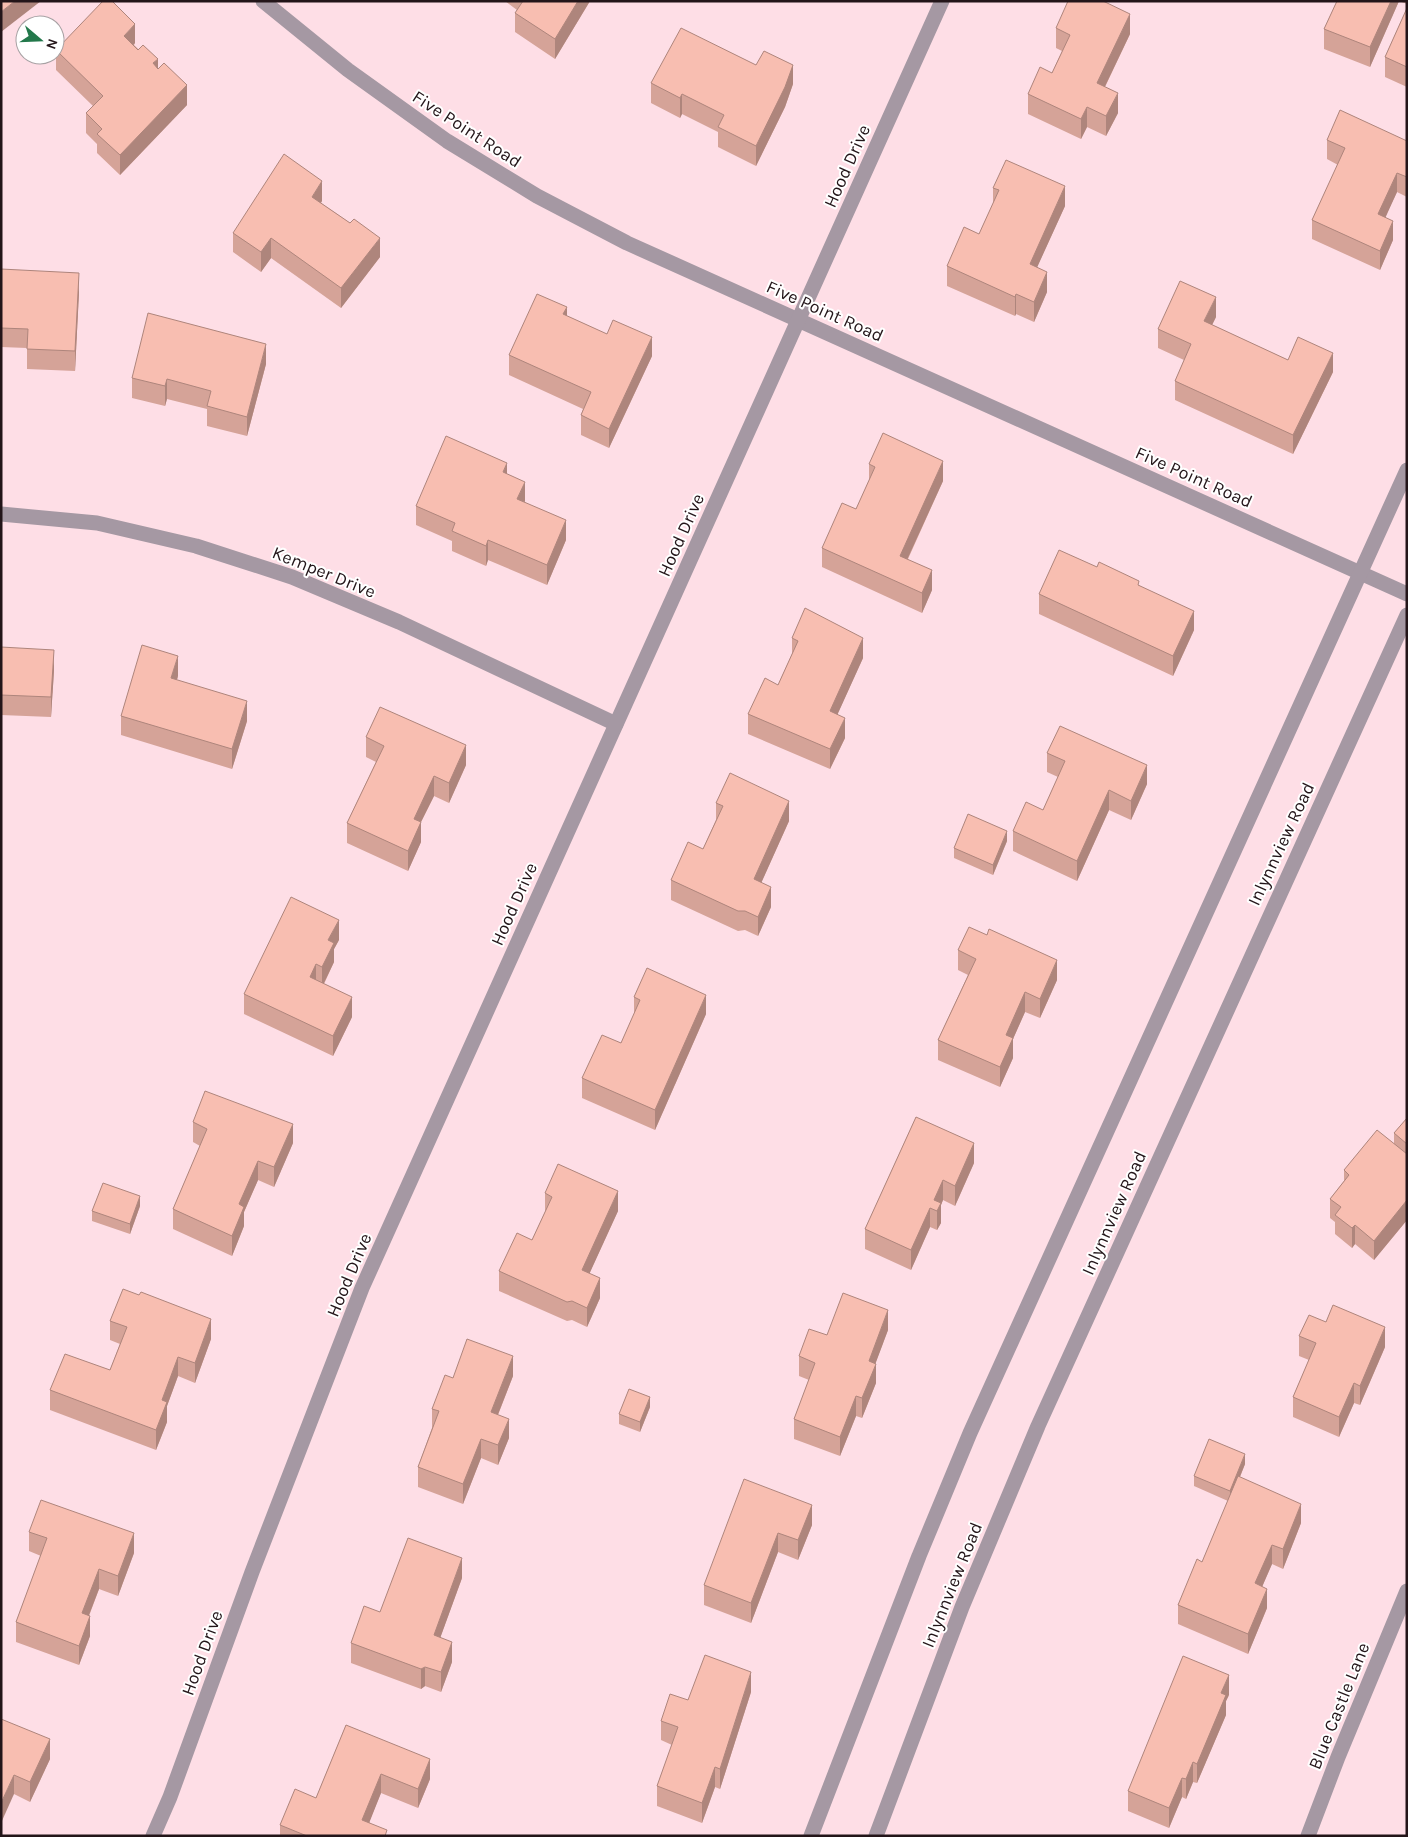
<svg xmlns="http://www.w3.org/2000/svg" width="1408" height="1837" viewBox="0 0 1408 1837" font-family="Karla,sans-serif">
  <rect width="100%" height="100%" fill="#fedee6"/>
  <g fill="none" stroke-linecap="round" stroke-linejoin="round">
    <!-- minor -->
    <g stroke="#a598a3" stroke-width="15">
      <polyline points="263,1 348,70 447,141 537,196 627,243 1407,594"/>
      <polyline points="1,514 97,523 196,546 292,577 399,622 616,724"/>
      <polyline points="153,1836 170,1797 252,1572 362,1288 942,1"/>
      <polyline points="811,1836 919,1556 970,1433 1407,470"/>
      <polyline points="876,1836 962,1607 1038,1426 1407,615"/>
      <polyline points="1308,1836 1338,1757 1407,1591"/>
    </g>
  </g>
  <!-- wall -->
  <g fill="#d5a398">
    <polygon points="505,1 590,1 555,59 515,32 515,13 517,10"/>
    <polygon points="1337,1 1407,1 1407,4 1399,1 1370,67 1324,49 1324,29"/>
    <polygon points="1407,8 1407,87 1385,77 1385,57"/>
    <polygon points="1056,28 1130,34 1105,87 1118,113 1106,136 1087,127 1081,139 1028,114 1028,94 1052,73 1062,51 1056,48"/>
    <polygon points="135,43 134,45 158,68 187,105 120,175 97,153 97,144 86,133 86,113 93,106 56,70 56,50"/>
    <polygon points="651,83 793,84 785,107 756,166 718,147 718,132 682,114 680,118 651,103"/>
    <polygon points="1327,140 1407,141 1407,197 1397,192 1385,217 1393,240 1380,270 1312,239 1312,220 1338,165 1327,159"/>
    <polygon points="993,188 1065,206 1037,267 1047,292 1034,322 1016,314 1015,316 947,286 947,266 979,234 993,204"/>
    <polygon points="322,201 321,203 350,223 380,257 341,308 271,258 261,272 233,252 233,233"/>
    <polygon points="1,269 79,292 75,371 27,369 27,348 1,347"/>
    <polygon points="567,316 652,356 609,448 581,435 581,415 583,409 509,375 509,355"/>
    <polygon points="1216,317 1212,325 1288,360 1333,372 1293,454 1175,400 1175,381 1184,360 1158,348 1158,329"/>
    <polygon points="266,364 247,436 207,426 207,409 167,399 165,406 132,398 132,378"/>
    <polygon points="869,464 943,481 908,559 932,590 922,613 822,567 822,548 856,509 869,481"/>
    <polygon points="507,474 525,502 566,540 547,585 488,560 486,566 452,551 452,541 416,525 416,506"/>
    <polygon points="1139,585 1194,630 1173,676 1039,614 1039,594"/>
    <polygon points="792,638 863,658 837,715 845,738 830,769 748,734 748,714 778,685 792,654"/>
    <polygon points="1,647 54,670 51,717 1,715"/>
    <polygon points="178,676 177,680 247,721 232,769 121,735 121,716"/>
    <polygon points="366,737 466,765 449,803 434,796 421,822 421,842 408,871 347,843 347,823 376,762 366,757"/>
    <polygon points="1047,753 1147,784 1131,820 1109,810 1077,881 1013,851 1013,831 1043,810 1058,777 1047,772"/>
    <polygon points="716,803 789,821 761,883 771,907 758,936 745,930 738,931 671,900 671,880 703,849 716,820"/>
    <polygon points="1007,841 993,875 954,858 954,848"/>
    <polygon points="339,940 334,949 334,962 324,984 352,1017 333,1056 244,1014 244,994"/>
    <polygon points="958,950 1057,980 1040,1018 1025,1012 1013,1039 1013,1058 1000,1087 938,1060 938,1040 968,975 958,970"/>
    <polygon points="634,997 706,1014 655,1130 582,1098 582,1078 621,1043 634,1015"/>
    <polygon points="916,1117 974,1163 955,1206 943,1200 941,1205 941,1223 937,1230 930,1227 911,1270 865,1249 865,1229"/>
    <polygon points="1407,1118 1407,1220 1374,1260 1355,1244 1352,1248 1335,1234 1335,1222 1330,1218 1330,1199 1344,1181 1344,1170 1394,1143 1394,1133"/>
    <polygon points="193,1122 293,1143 274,1187 258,1180 244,1212 244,1226 232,1256 173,1229 173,1209 200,1146 193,1142"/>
    <polygon points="545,1193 618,1211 589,1274 600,1298 587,1327 572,1320 567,1321 499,1291 499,1271 532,1240 545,1212"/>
    <polygon points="140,1206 130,1234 92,1221 92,1211"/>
    <polygon points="110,1321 211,1339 195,1383 178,1376 167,1406 167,1422 156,1450 50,1410 50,1390 110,1370 120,1344 110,1340"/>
    <polygon points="888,1330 875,1364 876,1383 862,1418 856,1416 840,1456 794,1439 794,1419 809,1380 799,1376 799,1356 827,1335"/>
    <polygon points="1299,1336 1385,1347 1360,1405 1354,1403 1339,1437 1293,1417 1293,1397 1309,1360 1299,1356"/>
    <polygon points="513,1376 498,1415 509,1438 498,1465 481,1458 463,1504 418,1487 418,1467 432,1428 432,1409 453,1378"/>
    <polygon points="650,1407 640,1432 619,1424 619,1414"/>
    <polygon points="1245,1464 1240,1477 1301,1523 1283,1569 1272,1564 1262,1587 1267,1608 1248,1654 1178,1624 1178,1605 1202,1562 1228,1501 1194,1486 1194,1476"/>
    <polygon points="812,1505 812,1525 798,1560 778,1552 751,1623 704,1605 704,1585"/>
    <polygon points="29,1532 134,1553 118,1596 99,1589 89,1616 90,1636 79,1665 16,1642 16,1622 41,1556 29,1551"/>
    <polygon points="462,1578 440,1638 452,1662 441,1692 425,1686 421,1689 351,1663 351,1643 380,1612"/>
    <polygon points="751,1692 720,1789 715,1787 702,1823 657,1806 657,1786 672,1745 661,1740 661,1721"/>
    <polygon points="1229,1695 1226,1701 1226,1715 1197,1783 1193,1782 1186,1799 1182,1797 1169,1828 1128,1811 1128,1791"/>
    <polygon points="1,1719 50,1759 30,1802 14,1794"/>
    <polygon points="346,1725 430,1779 418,1808 381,1793 369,1822 387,1836 280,1836 280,1825 316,1798"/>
  </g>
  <!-- shaded-wall -->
  <g fill="#ae857c">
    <polygon points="15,1 41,1 1,32 1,12"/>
    <polygon points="578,1 590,1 555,59 555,39"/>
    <polygon points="1391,1 1399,1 1370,67 1370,47"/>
    <polygon points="1130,14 1130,34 1097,103 1097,83"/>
    <polygon points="135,24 135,43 124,55 124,36"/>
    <polygon points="158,59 158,78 153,63"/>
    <polygon points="793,65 793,84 785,107 756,166 756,146"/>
    <polygon points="187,85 187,105 120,175 120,155"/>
    <polygon points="1118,93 1118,113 1106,136 1106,116"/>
    <polygon points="682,94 682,114 680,118 680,98"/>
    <polygon points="1087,107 1087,127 1081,139 1081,119"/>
    <polygon points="1397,173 1397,192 1378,234 1378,214"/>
    <polygon points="322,181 322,201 312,216 312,197"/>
    <polygon points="1065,186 1065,206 1030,283 1030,264"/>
    <polygon points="1393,221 1393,240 1380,270 1380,251"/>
    <polygon points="271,238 271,258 261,272 261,252"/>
    <polygon points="380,238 380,257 341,308 341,288"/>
    <polygon points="1047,272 1047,292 1034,322 1034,302"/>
    <polygon points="79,273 79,292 75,371 75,351"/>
    <polygon points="1016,294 1016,314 1015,316 1015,297"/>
    <polygon points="1216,297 1216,317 1204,341 1204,321"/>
    <polygon points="567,307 567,327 563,314"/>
    <polygon points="652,337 652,356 609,448 609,429"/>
    <polygon points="266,344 266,364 247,436 247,417"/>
    <polygon points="1333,353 1333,372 1293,454 1293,435"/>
    <polygon points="167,379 167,399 165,406 165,386"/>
    <polygon points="943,461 943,481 900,575 900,556"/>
    <polygon points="507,463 507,482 503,472"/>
    <polygon points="525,482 525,501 517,518 517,499"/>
    <polygon points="566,520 566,540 547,585 547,565"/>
    <polygon points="488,540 488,560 486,566 486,546"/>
    <polygon points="932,570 932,590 922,613 922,593"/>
    <polygon points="1194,611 1194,630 1173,676 1173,656"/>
    <polygon points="863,638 863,658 830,731 830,711"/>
    <polygon points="54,650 54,670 51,717 51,697"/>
    <polygon points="178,656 178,676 171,698 171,678"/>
    <polygon points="247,701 247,721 232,769 232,749"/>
    <polygon points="845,718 845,738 830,769 830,749"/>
    <polygon points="466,745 466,765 449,803 449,783"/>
    <polygon points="1147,765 1147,784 1131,820 1131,801"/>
    <polygon points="434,776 434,796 421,822 421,842 408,871 408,851 414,819"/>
    <polygon points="1109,790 1109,810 1077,881 1077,861"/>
    <polygon points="789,801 789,821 754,899 754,879"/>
    <polygon points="1007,831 1007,841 993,875 993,865"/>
    <polygon points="771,887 771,907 758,936 758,917"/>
    <polygon points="339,920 339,940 334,949 334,962 322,987 322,967 328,940"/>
    <polygon points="1057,960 1057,980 1040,1018 1040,999"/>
    <polygon points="316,964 316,984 310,977"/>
    <polygon points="1025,992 1025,1012 1013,1039 1013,1058 1000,1087 1000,1067 1006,1035"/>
    <polygon points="706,995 706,1014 655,1130 655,1110"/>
    <polygon points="352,997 352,1017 333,1056 333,1036"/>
    <polygon points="293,1124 293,1143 274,1187 274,1167"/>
    <polygon points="974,1143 974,1163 955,1206 955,1186"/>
    <polygon points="258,1161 258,1180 244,1212 244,1226 232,1256 232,1236 239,1204"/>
    <polygon points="943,1180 943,1200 941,1205 941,1223 937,1230 937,1211 934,1200"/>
    <polygon points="618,1191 618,1211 582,1290 582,1270"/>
    <polygon points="140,1196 140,1206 130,1234 130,1224"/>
    <polygon points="1407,1200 1407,1220 1374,1260 1374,1241"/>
    <polygon points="930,1208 930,1227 911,1270 911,1250"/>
    <polygon points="1355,1225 1355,1244 1352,1248 1352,1228"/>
    <polygon points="600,1278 600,1298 587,1327 587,1308"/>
    <polygon points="888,1310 888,1330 869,1381 869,1361"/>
    <polygon points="211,1319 211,1339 195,1383 195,1363"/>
    <polygon points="1385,1327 1385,1347 1360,1405 1360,1386"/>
    <polygon points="513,1356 513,1376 491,1432 491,1412"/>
    <polygon points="178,1357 178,1376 167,1406 167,1422 156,1450 156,1430 162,1400"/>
    <polygon points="876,1364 876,1383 862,1418 862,1398"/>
    <polygon points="1354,1383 1354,1403 1339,1437 1339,1417"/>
    <polygon points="856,1396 856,1416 840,1456 840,1437"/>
    <polygon points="650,1397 650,1407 640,1432 640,1422"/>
    <polygon points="509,1419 509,1438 498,1465 498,1445"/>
    <polygon points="481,1439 481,1458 463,1504 463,1484"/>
    <polygon points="1245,1454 1245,1464 1230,1501 1230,1491"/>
    <polygon points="1301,1504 1301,1523 1283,1569 1283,1549"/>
    <polygon points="812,1505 812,1525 798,1560 798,1540"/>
    <polygon points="134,1533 134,1553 118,1596 118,1576"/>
    <polygon points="778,1533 778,1552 751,1623 751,1603"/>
    <polygon points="1272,1545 1272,1564 1255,1603 1255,1583"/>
    <polygon points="462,1558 462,1578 434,1655 434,1635"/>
    <polygon points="99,1569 99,1589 82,1633 82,1613"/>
    <polygon points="1267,1589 1267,1608 1248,1654 1248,1634"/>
    <polygon points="90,1616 90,1636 79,1665 79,1646"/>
    <polygon points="452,1642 452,1662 441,1692 441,1672"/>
    <polygon points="425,1667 425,1686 421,1689 421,1669"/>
    <polygon points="751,1672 751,1692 720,1789 720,1769"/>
    <polygon points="1229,1675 1229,1695 1226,1701 1226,1715 1197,1783 1197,1764 1221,1693"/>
    <polygon points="50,1739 50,1759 30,1802 30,1782"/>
    <polygon points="430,1759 430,1779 418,1808 418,1789"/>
    <polygon points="1193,1762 1193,1782 1186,1799 1186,1779"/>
    <polygon points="715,1767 715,1787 702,1823 702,1803"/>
    <polygon points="381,1774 381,1793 364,1836 362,1820"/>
    <polygon points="14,1775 14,1794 1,1823 1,1803"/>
    <polygon points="1182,1778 1182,1797 1169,1828 1169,1808"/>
  </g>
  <!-- building -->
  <g fill="#f8beb1" stroke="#ae857c">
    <polygon points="1,1 15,1 1,12"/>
    <polygon points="103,1 112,1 135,24 124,36 138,50 143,45 158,59 153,63 158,69 164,63 187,85 120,155 97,134 102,129 86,113 103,96 56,50"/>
    <polygon points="523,1 578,1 555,39 515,13"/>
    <polygon points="1068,1 1103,1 1130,14 1097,83 1118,93 1106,116 1087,107 1081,119 1028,94 1040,67 1052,73 1070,35 1056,28"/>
    <polygon points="1337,1 1391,1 1370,47 1324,29"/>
    <polygon points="1407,8 1407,67 1385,57"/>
    <polygon points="681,28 756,65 764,51 793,65 785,87 756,146 718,127 724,115 682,94 680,98 651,83"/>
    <polygon points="1340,110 1407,141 1407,177 1397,173 1378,214 1393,221 1380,251 1312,220 1345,148 1327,140"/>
    <polygon points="284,154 322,181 312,197 350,223 354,219 380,238 341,288 271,238 261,252 233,233"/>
    <polygon points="1006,160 1065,186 1030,264 1047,272 1034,302 1016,294 1015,297 947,266 964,227 979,234 999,190 993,188"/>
    <polygon points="1,269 79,273 75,351 27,349 28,329 1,328"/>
    <polygon points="1180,281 1216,297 1204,321 1288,360 1298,337 1333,353 1293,435 1175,381 1191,344 1158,329"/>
    <polygon points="537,294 567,307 563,314 607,334 613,320 652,337 609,429 581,415 591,392 509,355"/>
    <polygon points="148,313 266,344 247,417 207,406 211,391 167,379 165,386 132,378"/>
    <polygon points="883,433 943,461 900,556 932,570 922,593 822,548 842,503 856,509 875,467 869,464"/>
    <polygon points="446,436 507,463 503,472 525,482 517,499 566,520 547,565 488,540 486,546 452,531 455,523 416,506"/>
    <polygon points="1059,550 1097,567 1099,562 1139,581 1138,585 1194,611 1173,656 1039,594"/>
    <polygon points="805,608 863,638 830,711 845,718 830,749 748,714 765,678 778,685 798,641 792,638"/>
    <polygon points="142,645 178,656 171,678 247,701 232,749 121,716"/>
    <polygon points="1,647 54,650 51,697 1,695"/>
    <polygon points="380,707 466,745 449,783 434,776 414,819 421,822 408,851 347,823 384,746 366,737"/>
    <polygon points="1060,726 1147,765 1131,801 1109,790 1077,861 1013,831 1026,802 1043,810 1065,761 1047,753"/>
    <polygon points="730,773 789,801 754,879 771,887 758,917 745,911 738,911 671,880 688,842 703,849 723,806 716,803"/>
    <polygon points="968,814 1007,831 993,865 954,848"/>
    <polygon points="291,897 339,920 328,940 334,943 322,967 316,964 310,977 352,997 333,1036 244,994"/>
    <polygon points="969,927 987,935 989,929 1057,960 1040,999 1025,992 1006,1035 1013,1038 1000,1067 938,1040 976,959 958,950"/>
    <polygon points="647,968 706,995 655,1110 582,1078 602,1035 621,1043 640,1000 634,997"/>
    <polygon points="205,1091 293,1124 274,1167 258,1161 239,1204 244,1207 232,1236 173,1209 207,1129 193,1122"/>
    <polygon points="916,1117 974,1143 955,1186 943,1180 934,1200 941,1203 937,1211 930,1208 911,1250 865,1229"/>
    <polygon points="1407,1118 1407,1144 1394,1133"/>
    <polygon points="1377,1130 1407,1154 1407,1200 1374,1241 1355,1225 1352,1228 1335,1215 1341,1207 1330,1199 1349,1175 1344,1170"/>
    <polygon points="558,1164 618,1191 582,1270 600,1278 587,1308 572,1301 567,1302 499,1271 517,1233 532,1240 552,1197 545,1193"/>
    <polygon points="103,1183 140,1196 130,1224 92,1211"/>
    <polygon points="123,1289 139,1295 141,1292 211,1319 195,1363 178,1357 162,1400 167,1402 156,1430 50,1390 65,1354 110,1370 127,1327 110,1321"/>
    <polygon points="843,1293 888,1310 869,1361 876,1364 862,1398 856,1396 840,1437 794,1419 815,1363 799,1356 809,1329 827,1335"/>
    <polygon points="1333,1305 1385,1327 1360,1386 1354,1383 1339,1417 1293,1397 1316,1343 1299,1336 1309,1315 1326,1322"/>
    <polygon points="467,1339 513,1356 491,1412 509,1419 498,1445 481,1439 463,1484 418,1467 439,1411 432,1409 445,1375 453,1378"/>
    <polygon points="629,1389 650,1397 640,1422 619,1414"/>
    <polygon points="1209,1439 1245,1454 1230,1491 1194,1476"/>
    <polygon points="1238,1476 1301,1504 1283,1549 1272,1545 1255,1583 1267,1589 1248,1634 1178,1605 1197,1559 1202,1562"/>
    <polygon points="744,1479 812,1505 798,1540 778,1533 751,1603 704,1585"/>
    <polygon points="41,1500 134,1533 118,1576 99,1569 82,1613 90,1616 79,1646 16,1622 47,1538 29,1532"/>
    <polygon points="408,1538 462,1558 434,1635 452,1642 441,1672 425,1667 421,1669 351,1643 364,1606 380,1612"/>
    <polygon points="705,1655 751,1672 720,1769 715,1767 702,1803 657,1786 678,1727 661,1721 670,1694 688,1700"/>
    <polygon points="1183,1656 1229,1675 1221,1693 1226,1695 1197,1764 1193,1762 1186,1779 1182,1778 1169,1808 1128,1791"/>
    <polygon points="1,1719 50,1739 30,1782 14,1775 1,1803"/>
    <polygon points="346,1725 430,1759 418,1789 381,1774 362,1820 387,1830 385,1836 307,1836 280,1825 295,1789 316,1798"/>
  </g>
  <g text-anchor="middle" stroke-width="4" stroke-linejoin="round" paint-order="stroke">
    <!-- street labels -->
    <g font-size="18" fill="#231519" stroke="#fff">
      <text transform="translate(467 129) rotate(33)" y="6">Five Point Road</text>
      <text transform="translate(847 166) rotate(-66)" y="6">Hood Drive</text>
      <text transform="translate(825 311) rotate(24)" y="6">Five Point Road</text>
      <text transform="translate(1194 477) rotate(24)" y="6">Five Point Road</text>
      <text transform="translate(681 535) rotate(-66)" y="6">Hood Drive</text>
      <text transform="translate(324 572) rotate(22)" y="6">Kemper Drive</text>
      <text transform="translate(1281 844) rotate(-65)" y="6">Inlynnview Road</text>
      <text transform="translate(514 904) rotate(-66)" y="6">Hood Drive</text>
      <text transform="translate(1114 1213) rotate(-66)" y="6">Inlynnview Road</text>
      <text transform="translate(349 1275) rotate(-67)" y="6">Hood Drive</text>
      <text transform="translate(952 1585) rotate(-68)" y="6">Inlynnview Road</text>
      <text transform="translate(202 1653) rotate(-70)" y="6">Hood Drive</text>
      <text transform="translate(1339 1706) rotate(-68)" y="6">Blue Castle Lane</text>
    </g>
  </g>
  <!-- border -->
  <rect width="1408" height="1837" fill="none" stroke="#231519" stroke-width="5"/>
  <!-- north arrow -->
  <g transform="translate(40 40) rotate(109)"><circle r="24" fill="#ffffff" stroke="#a7a1a3"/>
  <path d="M0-4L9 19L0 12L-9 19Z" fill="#23784b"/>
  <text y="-8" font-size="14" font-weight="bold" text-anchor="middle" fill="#231519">N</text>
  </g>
</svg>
